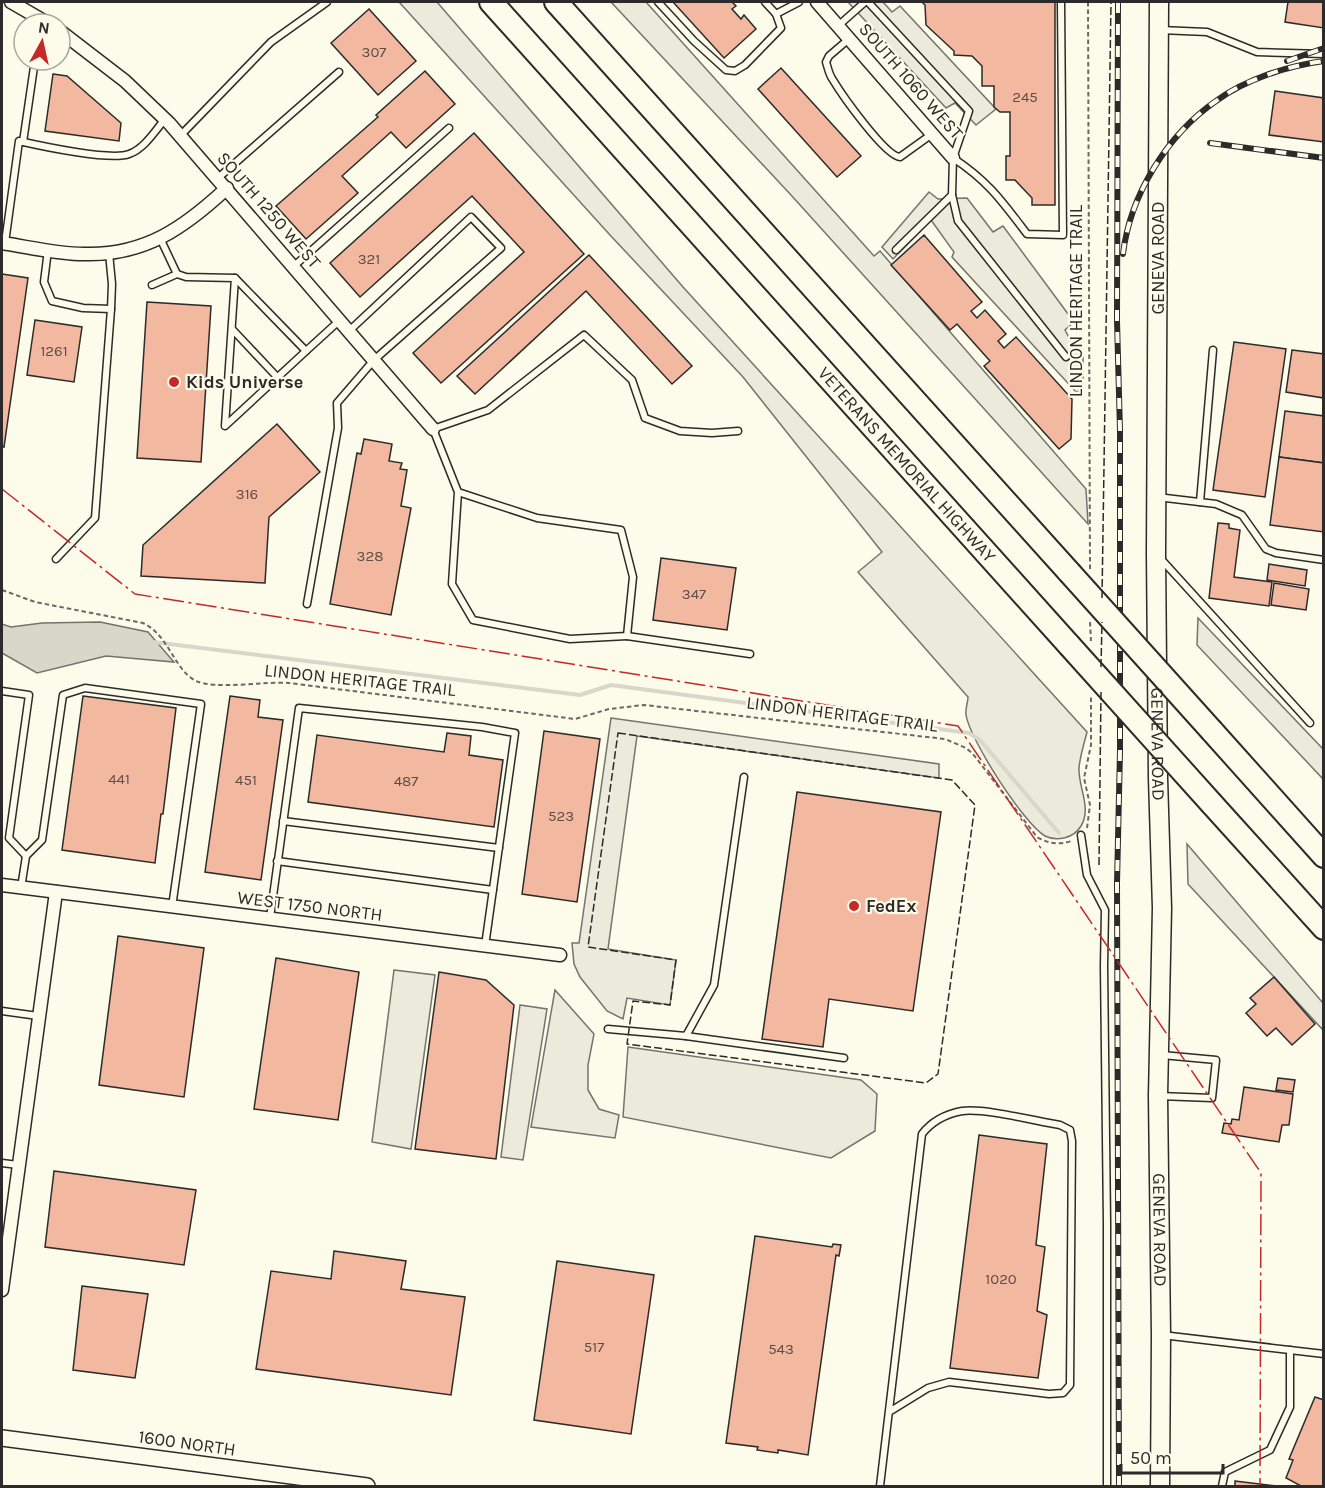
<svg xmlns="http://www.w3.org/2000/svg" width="1325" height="1488" viewBox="0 0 1325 1488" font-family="Karla,sans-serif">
  <rect width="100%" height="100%" fill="#fdfbea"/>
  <!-- green -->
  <g fill="#ecebdb" stroke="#74746e" stroke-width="1.5">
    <path d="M 399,2 L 437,2 L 683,287 L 1087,732 C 1084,744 1080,756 1079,768 C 1078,787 1092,808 1081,826 C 1074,838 1057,842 1045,836 C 1024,824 970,740 966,715 C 965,709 968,702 968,697 L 858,572 L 882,552 L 743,377 L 610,235 Z"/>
    <polygon points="611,2 646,2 874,256 880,251 1086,489 1088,524 791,195"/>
    <polygon points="1198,618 1323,749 1323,779 1197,645"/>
    <polygon points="611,718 939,764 939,778 637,736 608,949 676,960 670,1005 627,998 623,1019 607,1011 580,977 574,964 572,943 579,943"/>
    <polygon points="1187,844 1323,1003 1323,1030 1188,884"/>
    <polygon points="555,990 594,1034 588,1065 588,1090 599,1109 619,1115 615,1138 531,1127"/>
  </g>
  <!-- parking -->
  <g fill="#eceadb" stroke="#74746e" stroke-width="1.5">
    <polygon points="848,2 883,2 892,12 900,6 996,109 976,125 955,103 946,108"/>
    <polygon points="929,192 938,199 967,198 993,232 1003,226 1074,322 1065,330 1072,343 1083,352 1083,390 1076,392 952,257 954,252 931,220 893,259 882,247"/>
    <polygon points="394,970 435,975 411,1149 372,1142"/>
    <polygon points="520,1005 547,1009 523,1160 501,1157"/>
    <polygon points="628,1047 861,1080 877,1094 875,1131 831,1158 623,1117"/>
  </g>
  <!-- water -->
  <polygon fill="#d8d7c9" stroke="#74746e" stroke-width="1.5" points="100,622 148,632 174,662 106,656 37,673 2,653 2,624 11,627 42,623"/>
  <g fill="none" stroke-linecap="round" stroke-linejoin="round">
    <!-- stream -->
    <polyline stroke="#d8d7c9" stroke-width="4" points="153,642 580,695 611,685 969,733 980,740 1059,833"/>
  </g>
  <!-- building -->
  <g fill="#f2b8a0" stroke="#2b2b2b" stroke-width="1.5">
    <polygon points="673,2 732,2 736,6 732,9 741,19 744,15 756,29 724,58"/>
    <polygon points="922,2 1055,2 1055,205 1032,205 1032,198 1015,180 1006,180 1006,156 1010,156 1010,112 1000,112 994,107 994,86 982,86 982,66 972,56 954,55 954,51 926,25 925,5"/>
    <polygon points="1288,2 1324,2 1324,28 1285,22"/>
    <polygon points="369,9 416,61 378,95 331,43"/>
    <polygon points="781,68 861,156 837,177 758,89"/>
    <polygon points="425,71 455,104 406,148 391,132 342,176 358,193 306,239 276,206 378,117 376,115"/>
    <polygon points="53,74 67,76 121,123 119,141 45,131"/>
    <polygon points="1275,91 1324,98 1324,142 1269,135"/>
    <polygon points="474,133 584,254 441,383 413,353 524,252 472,196 360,297 330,263"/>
    <polygon points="924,235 982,302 971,311 977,318 985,310 1006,334 998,341 1004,348 1016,337 1072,399 1071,439 1059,449 984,366 990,361 957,324 950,330 891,265"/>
    <polygon points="589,255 692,366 672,384 586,291 475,394 457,376"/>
    <polygon points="2,274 28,278 4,447 2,446"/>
    <polygon points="147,302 211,306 201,462 137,458"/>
    <polygon points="35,320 82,327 74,382 27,375"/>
    <polygon points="1234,342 1286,349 1265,497 1213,490"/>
    <polygon points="1292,350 1324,354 1324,398 1286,392"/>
    <polygon points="1285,411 1324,416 1324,463 1279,457"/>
    <polygon points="277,424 320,472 269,517 265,583 141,576 143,545"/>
    <polygon points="364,439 392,444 389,461 402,463 400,469 407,470 401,506 411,508 391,615 330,604 357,453 361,454"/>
    <polygon points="1279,457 1324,463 1324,532 1270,525"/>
    <polygon points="1218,523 1229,524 1229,528 1240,530 1234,577 1272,582 1269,606 1209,598"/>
    <polygon points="661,558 736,568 727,630 653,620"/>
    <polygon points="1269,564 1307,570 1305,586 1267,580"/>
    <polygon points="1274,583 1309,589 1306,610 1271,605"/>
    <polygon points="83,696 176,708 163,814 161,814 155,863 62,850"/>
    <polygon points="230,696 260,700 258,717 283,720 261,880 205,872"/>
    <polygon points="544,731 600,739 577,902 522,894"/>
    <polygon points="447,733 471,736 469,755 503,760 494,827 308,802 317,735 444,752"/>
    <polygon points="797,792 941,812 913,1011 829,999 823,1047 762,1039"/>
    <polygon points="118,936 204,948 184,1097 99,1085"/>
    <polygon points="276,958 359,972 338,1120 254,1109"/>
    <polygon points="439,972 486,980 514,1005 496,1159 415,1149"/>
    <polygon points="1274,977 1315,1024 1292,1045 1276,1028 1267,1036 1246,1013 1256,1004 1250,998"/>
    <polygon points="1278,1078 1295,1080 1293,1092 1276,1090"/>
    <polygon points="1244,1087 1293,1094 1289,1125 1282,1125 1279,1142 1222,1133 1224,1123 1231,1124 1232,1119 1239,1120"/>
    <polygon points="979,1135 1047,1144 1036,1245 1045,1247 1037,1311 1047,1315 1038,1378 950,1368"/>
    <polygon points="54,1171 196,1190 184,1265 45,1247"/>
    <polygon points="755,1236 832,1247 833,1244 841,1245 839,1256 836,1255 808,1455 778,1450 778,1453 757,1450 758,1447 726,1443"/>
    <polygon points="334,1251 406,1261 401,1289 465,1297 451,1395 256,1369 271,1271 331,1279"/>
    <polygon points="557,1261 654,1275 631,1434 534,1420"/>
    <polygon points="82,1286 148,1294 135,1378 73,1370"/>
    <polygon points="1315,1397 1324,1400 1324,1486 1301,1486 1286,1478 1293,1460 1289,1459"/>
    <polygon points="1235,1481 1277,1486 1235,1486"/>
  </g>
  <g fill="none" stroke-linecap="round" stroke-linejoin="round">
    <defs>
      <g id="service">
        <polyline points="658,2 694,41 726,70 735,71 745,65 781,28 776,14"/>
        <polyline points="765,2 776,14 799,2"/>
        <polyline points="868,2 969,111 953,158 952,195 896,250"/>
        <polyline points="839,25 865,2"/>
        <polyline points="1160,30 1207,32 1257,52 1324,54"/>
        <path d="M 850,38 L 829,56 L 826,62 C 828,68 829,75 833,80 C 842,95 885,156 900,157 L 932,134"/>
        <polyline points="180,136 271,42 327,2"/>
        <polyline points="23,142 35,60"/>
        <path d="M 953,158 C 988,181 1002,201 1027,234 L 1063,235 L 1061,2"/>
        <polyline points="218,178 339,72"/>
        <polyline points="952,195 958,221 1066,357"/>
        <polyline points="160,238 177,274 186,277 235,278 306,351 340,320"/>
        <path d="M 5,243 L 19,141 C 41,146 111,161 129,154 C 144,149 155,131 165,119"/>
        <polyline points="48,250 44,282 52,301 83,308 111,309"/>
        <polyline points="294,266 449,128"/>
        <polyline points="235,278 225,426 306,351"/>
        <polyline points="152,285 177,274"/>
        <polyline points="232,329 278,378"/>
        <polyline points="458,492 537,518 621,530 633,577 627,636 570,639 473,620 452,584 458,492 433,429 488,410 584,335 632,380 645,418 680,431 712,433 738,431"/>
        <polyline points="1157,497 1216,504 1242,515 1266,549 1276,553 1324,560"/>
        <polyline points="1200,502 1213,350"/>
        <polyline points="56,559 95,518 111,309 112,284 109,253"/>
        <polyline points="1161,559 1310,723"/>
        <polyline points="307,604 338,428 337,403 374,360 501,248 471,217 349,331"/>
        <polyline points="627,636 750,654"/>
        <polyline points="2,691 29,695 9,838 26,856"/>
        <polyline points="283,821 499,848"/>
        <polyline points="1081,835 1087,875 1105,910 1104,966 1107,1223 1107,1486"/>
        <polyline points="277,861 493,890"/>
        <polyline points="21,888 26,856 42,840 63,695 85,688 201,704 172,907"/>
        <polyline points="270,918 299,708 482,727 515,733 485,946"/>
        <polyline points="2,1011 38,1016"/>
        <polyline points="608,1029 686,1036 714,985 744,777"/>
        <polyline points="686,1036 844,1058"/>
        <polyline points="1159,1096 1212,1098 1216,1060 1162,1055"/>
        <polyline points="2,1163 18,1165"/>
        <polyline points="1162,1335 1324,1354"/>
        <path d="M 880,1486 L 922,1134 C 932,1121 946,1114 962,1111 C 985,1108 1035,1121 1060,1125 L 1070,1130 L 1072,1141 L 1070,1385 L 1063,1393 L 1049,1394 L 949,1382 L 928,1388 L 889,1412"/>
        <polyline points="1222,1486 1225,1472 1270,1450 1290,1407 1290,1350"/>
      </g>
      <g id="minor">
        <polyline points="11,2 49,24"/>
        <polyline points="817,2 953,158"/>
        <polyline points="60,31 125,81 169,123 433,429"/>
        <path d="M 2,243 C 29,247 57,254 84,254 C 145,256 185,227 227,188"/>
        <polyline points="2,885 560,955"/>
        <polyline points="2,1290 56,892"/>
      </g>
      <polyline id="tertiary" points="2,1438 367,1486"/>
      <g id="secondary">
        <path id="s1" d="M 1159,2 L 1156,553 L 1158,778 L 1162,908 L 1158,1096 L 1161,1335 L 1160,1486"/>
      </g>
      <g id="motorway">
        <path id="s2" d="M 491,2 L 1069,645"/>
        <polyline points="556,2 1069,572"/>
        <polyline points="1212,731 1324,856"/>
        <polyline points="1212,804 1324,928"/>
      </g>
    </defs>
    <!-- service casing -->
    <use href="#service" stroke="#2b2b2b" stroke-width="9"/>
    <!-- minor casing -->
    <use href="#minor" stroke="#2b2b2b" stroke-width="15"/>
    <!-- tertiary casing -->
    <use href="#tertiary" stroke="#2b2b2b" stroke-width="18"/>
    <!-- secondary casing -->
    <use href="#secondary" stroke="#2b2b2b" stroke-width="21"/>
    <!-- motorway casing -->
    <use href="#motorway" stroke="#2b2b2b" stroke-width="26"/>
    <!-- path -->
    <g stroke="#6a6964" stroke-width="2" stroke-dasharray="4.5 3" stroke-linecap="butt">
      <polyline points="1088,2 1090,569"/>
      <path d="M 2,590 L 35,602 L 143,623 C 169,635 174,670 196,681 C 215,690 266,681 289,683 L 575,719 L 609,709 L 644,705 L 945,739 L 966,748 L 973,754 L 1037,837 C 1049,844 1058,845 1072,841"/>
      <polyline points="1090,622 1091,641"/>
      <polyline points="1087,828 1090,805 1084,778 1091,745 1091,697"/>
    </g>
    <!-- service -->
    <use href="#service" stroke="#fdfbea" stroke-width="6"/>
    <!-- minor -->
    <use href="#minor" stroke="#fdfbea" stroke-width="12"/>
    <!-- tertiary -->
    <use href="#tertiary" stroke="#fdfbea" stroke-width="15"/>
    <!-- secondary -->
    <use href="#secondary" stroke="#fdfbea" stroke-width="18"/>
    <!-- motorway -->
    <use href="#motorway" stroke="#fdfbea" stroke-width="22"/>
    <defs>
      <g id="rail">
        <polyline points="1118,2 1117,321 1120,431 1120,751 1117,883 1119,1486"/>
        <polyline points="1287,61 1324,48"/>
        <polyline points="1210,143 1324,158"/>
        <path d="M 1123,254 C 1130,195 1167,135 1216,101 C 1246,79 1287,66 1324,61"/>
      </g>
    </defs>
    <!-- rail casing -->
    <use href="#rail" stroke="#2b2b2b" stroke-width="6"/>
    <!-- rail -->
    <use href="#rail" stroke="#fdfbea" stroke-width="4" stroke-dasharray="11" stroke-linecap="butt"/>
    <defs>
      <g id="motorway-bridge">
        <polyline points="1069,572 1212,731"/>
        <polyline points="1069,645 1212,804"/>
      </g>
    </defs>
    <!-- motorway-bridge casing -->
    <use href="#motorway-bridge" stroke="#2b2b2b" stroke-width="26" stroke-linecap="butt"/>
    <!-- motorway-bridge -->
    <use href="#motorway-bridge" stroke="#fdfbea" stroke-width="22"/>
    <!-- fence -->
    <g stroke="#2b2b2b" stroke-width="1.5" stroke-dasharray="8 3" stroke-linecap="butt">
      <polyline points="1102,598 1111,2"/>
      <polyline points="1101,667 1102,622"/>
      <polygon points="618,733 952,780 975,805 938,1074 926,1083 627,1044 633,1001 670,1005 676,960 588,947"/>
      <polyline points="1099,865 1101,691"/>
    </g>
    <!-- power -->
    <polyline stroke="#c62828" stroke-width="1.5" stroke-dasharray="21 4.5 3 4.5" stroke-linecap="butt" points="2,489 135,594 958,726 1261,1173 1260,1486"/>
  </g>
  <!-- markers -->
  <g fill="#c62828" stroke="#fdfbea" stroke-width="2">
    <circle cx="174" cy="382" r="6"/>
    <circle cx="854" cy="906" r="6"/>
  </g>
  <g text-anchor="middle" stroke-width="4.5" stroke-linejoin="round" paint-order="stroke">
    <!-- number labels -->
    <g font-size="15" fill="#5d4e48">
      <text x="374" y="57">307</text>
      <text x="1025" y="102">245</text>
      <text x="369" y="264">321</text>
      <text x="54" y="356">1261</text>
      <text x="247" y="499">316</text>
      <text x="370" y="561">328</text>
      <text x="694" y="599">347</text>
      <text x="119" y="784">441</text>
      <text x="246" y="785">451</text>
      <text x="406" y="786">487</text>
      <text x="561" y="821">523</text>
      <text x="1001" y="1284">1020</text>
      <text x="594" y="1352">517</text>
      <text x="781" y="1354">543</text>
    </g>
    <!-- street labels -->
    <g font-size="18" fill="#2b2b2b" stroke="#fdfbea">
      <text transform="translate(911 81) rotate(49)" y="6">SOUTH 1060 WEST</text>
      <text transform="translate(269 210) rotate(49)" y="6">SOUTH 1250 WEST</text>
      <text transform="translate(1158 258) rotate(-90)" y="6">GENEVA ROAD</text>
      <text transform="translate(1076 301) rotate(-90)" y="6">LINDON HERITAGE TRAIL</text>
      <text dy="6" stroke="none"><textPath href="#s2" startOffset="622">VETERANS MEMORIAL HIGHWAY</textPath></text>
      <text transform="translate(360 680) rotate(6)" y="6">LINDON HERITAGE TRAIL</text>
      <text transform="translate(842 714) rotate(7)" y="6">LINDON HERITAGE TRAIL</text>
      <text dy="6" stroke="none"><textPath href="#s1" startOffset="742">GENEVA ROAD</textPath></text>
      <text transform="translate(310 906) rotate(7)" y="6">WEST 1750 NORTH</text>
      <text dy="6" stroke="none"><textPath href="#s1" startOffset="1228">GENEVA ROAD</textPath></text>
      <text transform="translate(187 1443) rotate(8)" y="6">1600 NORTH</text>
    </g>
    <!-- poi labels -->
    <g font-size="18" font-weight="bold" fill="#2b2b2b" stroke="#fdfbea" text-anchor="start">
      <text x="186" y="388">Kids Universe</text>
      <text x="866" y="912">FedEx</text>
    </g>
  </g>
  <!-- border -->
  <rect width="1325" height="1488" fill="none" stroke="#2b2b2b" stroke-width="6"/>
  <!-- north arrow -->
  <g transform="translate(42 42) rotate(8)"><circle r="28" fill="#fdfbea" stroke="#a9a89e" stroke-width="1.5"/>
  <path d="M0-4.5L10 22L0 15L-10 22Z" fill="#c62828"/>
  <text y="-9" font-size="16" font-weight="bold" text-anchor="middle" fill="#2b2b2b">N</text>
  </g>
  <!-- scale -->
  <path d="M1121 1464v9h102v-9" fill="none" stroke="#2b2b2b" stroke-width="3"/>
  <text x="1130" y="1464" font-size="18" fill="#2b2b2b" stroke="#fdfbea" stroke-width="4.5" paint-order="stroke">50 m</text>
</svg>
